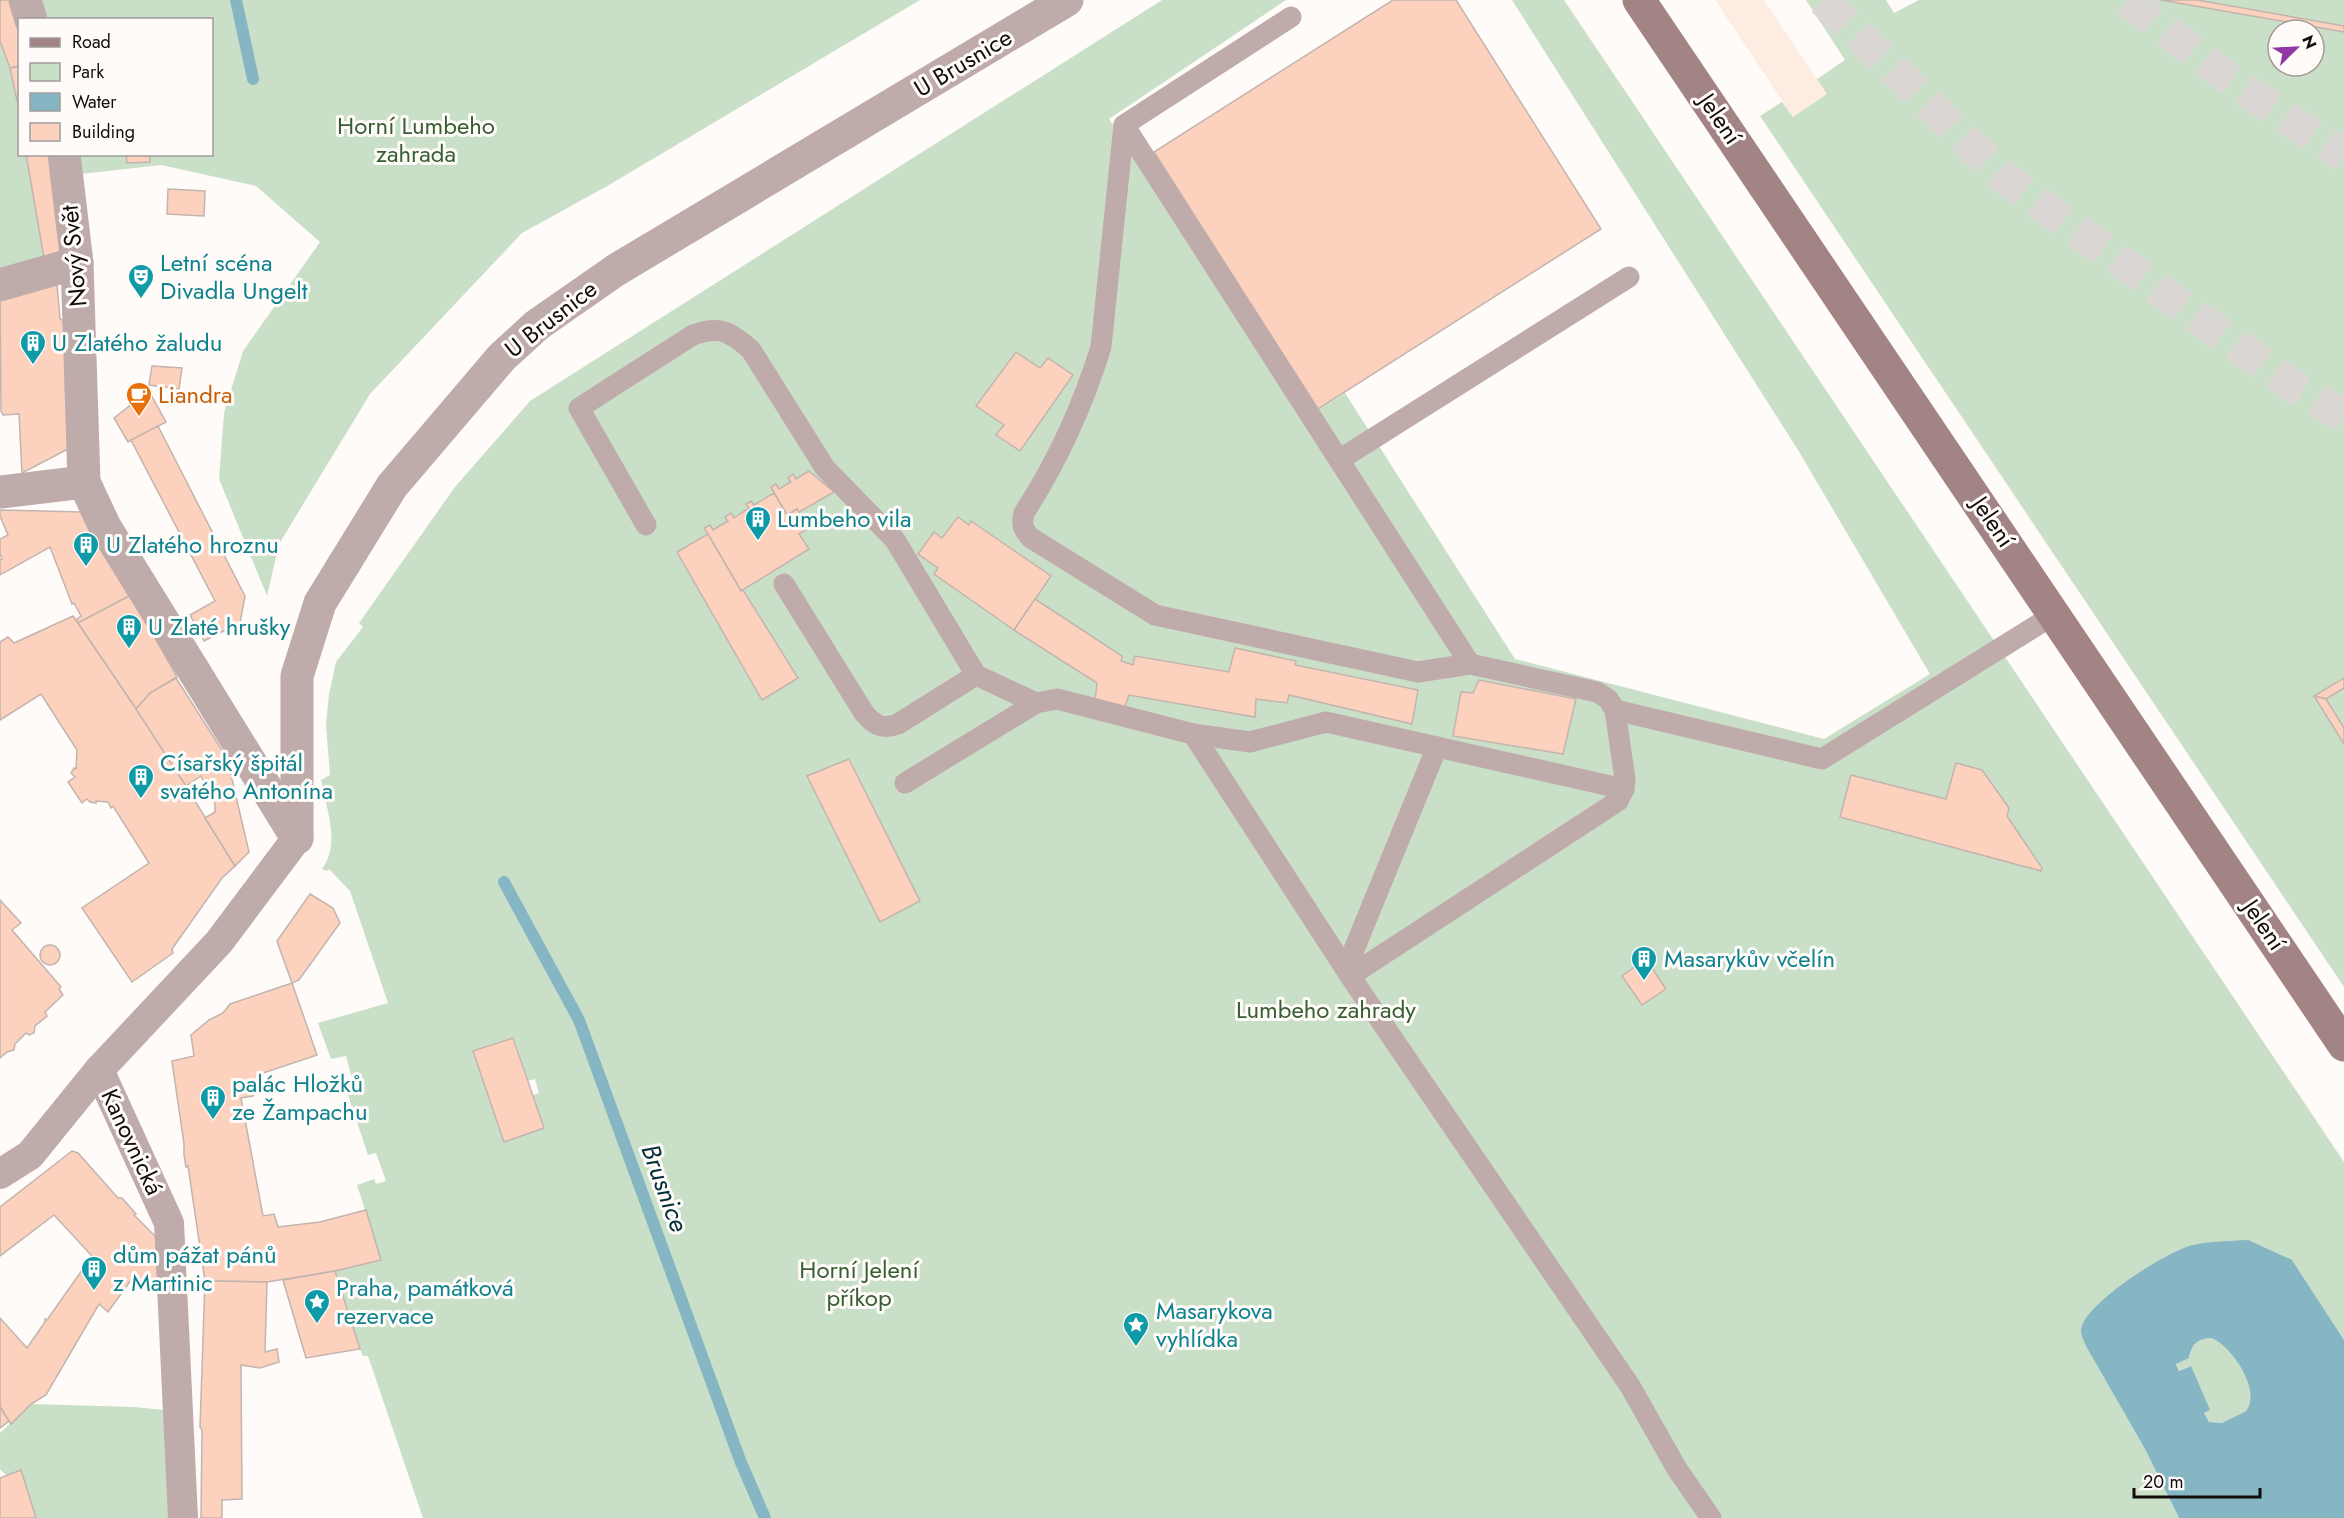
<svg xmlns="http://www.w3.org/2000/svg" width="2344" height="1518" viewBox="0 0 2344 1518" font-family="Jost,sans-serif">
  <rect width="100%" height="100%" fill="#fefbf9"/>
  <!-- built -->
  <polygon fill="#feece3" points="1715,0 1764,0 1827,94 1793,117"/>
  <!-- green -->
  <g fill="#cadfc7" fill-rule="evenodd">
    <polygon points="34,0 920,0 609,185 522,233 370,394 279,544 267,596 219,479 224,413 243,351 320,242 256,186 161,165 81,174 77,155 212,154 212,20 40,19"/>
    <path d="M 1162,0 L 1286,0 L 1109,119 L 1302,420 L 1345,393 L 1515,659 L 1824,739 L 1930,674 L 1798,450 L 1512,0 L 1564,0 L 2344,1162 L 2344,1340 L 2292,1260 L 2081,1330 L 2087,1348 L 2145,1449 L 2179,1518 L 423,1518 L 368,1356 L 363,1356 L 360,1349 L 335,1271 L 381,1260 L 357,1185 L 374,1179 L 376,1184 L 386,1181 L 376,1153 L 368,1155 L 343,1080 L 352,1078 L 346,1056 L 331,1059 L 318,1023 L 388,1003 L 350,891 L 329,869 L 327,871 L 322,869 C 341,844 326,808 321,780 L 330,775 L 326,725 L 329,694 L 336,662 L 363,627 L 359,623 L 455,487 L 530,401 ZM 1015,352 L 1040,368 L 1048,358 L 1072,374 L 1020,451 L 996,436 L 1004,425 L 977,405 ZM 809,471 L 833,492 L 797,509 L 809,527 L 799,534 L 808,550 L 743,590 L 797,678 L 677,552 L 708,534 L 705,528 L 710,525 L 713,530 L 728,521 L 725,517 L 731,514 L 734,518 L 749,508 L 746,504 L 751,501 L 754,505 L 774,493 L 772,487 L 776,484 L 779,489 L 791,482 L 788,478 L 792,474 L 796,479 ZM 957,517 L 969,525 L 971,521 L 1050,575 L 1035,599 L 1121,656 L 1121,661 L 1133,665 L 1136,656 L 1229,672 L 1235,649 L 1296,661 L 1295,665 L 1418,690 L 1412,723 L 1289,695 L 1287,703 L 1256,699 L 1255,717 L 1129,695 L 1125,707 L 1095,701 L 1097,683 L 934,574 L 938,568 L 919,555 L 934,532 L 942,538 ZM 1479,680 L 1576,699 L 1563,754 L 1453,736 L 1461,692 L 1473,693 ZM 850,759 L 920,901 L 880,922 L 808,777 ZM 1956,763 L 1982,770 L 2009,808 L 2007,816 L 2042,868 L 2041,871 L 1840,817 L 1851,775 L 1946,799 ZM 1646,959 L 1666,989 L 1642,1005 L 1622,976 ZM 514,1038 L 528,1081 L 535,1079 L 539,1093 L 533,1095 L 544,1128 L 474,1051 Z"/>
    <path d="M 1806,0 L 1886,0 L 1894,13 L 1919,0 L 2344,0 L 2344,987 L 1760,116 L 1782,102 L 1793,117 L 1827,94 L 1817,79 L 1845,60 ZM 2278,30 L 2314,30 L 2314,66 L 2278,66 Z"/>
    <path d="M 0,41 C 16,83 19,109 20,154 L 26,155 L 44,258 L 0,273 Z"/>
    <path d="M 2211,1338 C 2232,1345 2262,1390 2246,1411 L 2222,1423 L 2209,1422 L 2204,1413 L 2209,1411 L 2190,1366 L 2179,1371 L 2176,1363 L 2189,1358 C 2192,1344 2197,1339 2211,1338 Z"/>
    <polygon points="31,1404 134,1407 164,1410 169,1518 36,1518 21,1470 7,1476 0,1469 0,1433"/>
  </g>
  <!-- water -->
  <path fill="#86b5c4" fill-rule="evenodd" d="M 2248,1240 L 2292,1260 L 2344,1340 L 2344,1518 L 2179,1518 L 2145,1449 L 2087,1348 C 2085,1343 2081,1336 2081,1331 C 2081,1305 2169,1250 2193,1245 C 2210,1241 2230,1241 2248,1240 ZM 2211,1338 C 2231,1345 2262,1390 2246,1411 L 2222,1423 L 2209,1422 L 2204,1413 L 2210,1410 L 2191,1366 L 2179,1371 L 2176,1364 L 2189,1358 C 2192,1344 2197,1339 2211,1338 Z"/>
  <g fill="none" stroke-linecap="round" stroke-linejoin="round">
    <!-- stream -->
    <g stroke="#86b5c4" stroke-width="12">
      <polyline points="236,0 253,79"/>
      <polyline points="504,882 579,1020 740,1460 765,1518"/>
    </g>
  </g>
  <!-- building -->
  <g fill="#fcd2be" stroke="#c3b4ae" stroke-width="1.5">
    <polygon points="0,0 13,0 20,20 20,66 10,68 0,41"/>
    <polygon points="1393,0 1456,0 1601,229 1318,409 1154,152"/>
    <polygon points="2161,0 2197,0 2344,26 2344,32"/>
    <polygon points="20,66 20,115 10,68"/>
    <polygon points="26,154 51,154 64,251 44,258"/>
    <polygon points="126,154 149,154 150,162 127,163"/>
    <polygon points="168,189 205,191 204,216 167,214"/>
    <polygon points="57,284 60,319 64,321 68,449 22,473 19,414 3,415 1,411 0,295"/>
    <polygon points="1016,352 1040,368 1048,358 1073,375 1020,451 996,435 1004,425 976,406"/>
    <polygon points="152,366 182,368 179,389 149,385"/>
    <polygon points="149,391 166,422 128,442 114,418"/>
    <polygon points="158,426 245,596 240,623 204,641 190,615 215,601 131,440"/>
    <polygon points="809,471 834,492 799,512 797,509 787,515 771,487 776,484 779,489 791,482 788,478 793,474 796,479"/>
    <polygon points="774,493 787,515 797,509 809,528 799,534 809,549 741,591 704,528 710,525 713,530 728,521 725,517 731,513 734,518 749,508 746,504 751,501 754,505"/>
    <polygon points="0,510 84,512 131,595 78,623 76,620 81,616 74,603 72,604 50,547 0,575 0,560 2,559 0,554 0,539 8,535 0,516"/>
    <polygon points="958,517 969,525 971,521 1051,576 1014,630 934,574 938,568 918,554 934,532 942,538"/>
    <polygon points="708,534 741,591 743,590 798,678 762,700 677,552"/>
    <polygon points="131,595 177,677 150,693 136,709 78,623"/>
    <polygon points="1035,599 1122,656 1121,661 1133,665 1135,656 1229,672 1235,648 1296,661 1295,665 1418,690 1412,724 1289,695 1287,703 1256,699 1255,717 1129,695 1125,707 1095,702 1097,683 1014,630"/>
    <polygon points="73,616 162,747 235,866 222,878 172,949 173,953 132,982 82,908 149,863 113,806 111,808 108,802 96,801 96,803 90,802 87,799 82,803 68,782 75,777 71,773 74,768 76,769 77,750 41,694 0,720 0,642 8,637 14,643"/>
    <polygon points="176,678 227,758 249,852 235,866 205,818 215,812 215,804 201,776 186,786 136,709 150,693"/>
    <polygon points="2344,678 2344,688 2326,699 2314,696"/>
    <polygon points="1479,680 1576,699 1563,754 1453,736 1461,692 1473,693"/>
    <polygon points="2314,696 2326,699 2344,728 2344,744"/>
    <polygon points="849,759 920,901 880,922 807,776"/>
    <polygon points="1956,763 1982,770 2009,808 2007,816 2042,868 2041,871 1840,817 1851,775 1946,799"/>
    <polygon points="310,894 333,908 340,923 299,980 292,983 277,941"/>
    <polygon points="0,900 21,923 12,930 61,987 59,989 63,995 45,1012 47,1016 35,1026 34,1033 29,1035 26,1033 15,1044 14,1050 7,1052 0,1058"/>
    <circle cx="50" cy="955" r="10"/>
    <polygon points="1646,959 1666,989 1642,1005 1622,976"/>
    <polygon points="292,983 317,1055 257,1075 259,1089 253,1096 241,1098 263,1216 274,1214 278,1227 320,1222 366,1210 381,1260 335,1271 267,1282 205,1281 188,1166 186,1167 184,1155 184,1144 172,1061 194,1056 191,1035 209,1020 223,1013 230,1004"/>
    <polygon points="513,1038 544,1128 504,1142 473,1051"/>
    <polygon points="72,1151 78,1153 118,1198 122,1198 136,1214 134,1215 157,1238 159,1285 131,1280 108,1312 99,1304 46,1395 31,1404 11,1424 0,1407 0,1318 27,1348 45,1322 45,1319 47,1320 92,1256 54,1215 0,1256 0,1207"/>
    <polygon points="335,1271 360,1349 306,1358 283,1280"/>
    <polygon points="205,1281 267,1282 265,1352 277,1349 279,1362 260,1368 241,1365 242,1499 222,1500 222,1518 201,1518 202,1430 200,1427"/>
    <polygon points="0,1407 9,1421 0,1428"/>
    <polygon points="21,1470 36,1518 0,1518 0,1478"/>
  </g>
  <g fill="none" stroke-linecap="round" stroke-linejoin="round">
    <!-- trunk-tunnel -->
    <g stroke="#dbd7d5" stroke-width="33" stroke-dasharray="33 16" stroke-linecap="butt">
      <polyline points="1823,0 2003,177 2297,389 2344,416"/>
      <polyline points="2128,0 2229,79 2344,156"/>
    </g>
    <!-- service -->
    <g stroke="#c0abab" stroke-width="21">
      <path d="M 1291,17 L 1124,125 L 1101,347 C 1083,405 1057,462 1024,513 C 1021,524 1023,530 1031,538 L 1155,615 L 1418,672 L 1470,664 L 1597,692 L 1608,699 L 1615,710"/>
      <polyline points="1124,125 1470,664"/>
      <polyline points="1339,460 1629,277"/>
      <path d="M 646,525 L 579,408 L 693,335 C 720,325 731,332 751,350 L 825,468 L 895,540 L 976,675 L 1036,703"/>
      <path d="M 784,584 L 864,713 C 874,725 883,730 898,724 L 976,675"/>
      <polyline points="1193,734 1250,742 1326,722 1624,789"/>
      <polyline points="905,783 1036,703 1057,699 1193,734 1350,976 1630,1386 1677,1469 1711,1518"/>
      <polyline points="1350,976 1618,801 1624,789 1625,779 1615,710 1822,759 2055,614"/>
      <polyline points="1350,976 1353,952 1437,747"/>
    </g>
    <!-- pedestrian -->
    <g stroke="#c0abab" stroke-width="30">
      <polyline points="99,1070 169,1223 183,1518"/>
      <polyline points="0,1174 30,1155 99,1070 219,942 297,838"/>
    </g>
    <!-- minor -->
    <g stroke="#c0abab" stroke-width="33">
      <polyline points="25,0 31,20"/>
      <polyline points="64,154 77,263 84,482 105,527 297,838"/>
      <polyline points="0,285 77,263"/>
      <polyline points="0,492 84,482"/>
      <polyline points="297,838 297,676 320,603 392,486 502,357 537,325 616,270 1067,0"/>
    </g>
    <!-- secondary -->
    <polyline stroke="#a28485" stroke-width="33" points="1639,0 2344,1045"/>
  </g>
  <!-- icons -->
  <defs>
    <symbol id="theatre-pin" viewBox="-11 -11 22 30"><path d="M0 17L-7.5 6A9.5 9.5 0 1 1 7.5 6Z" fill="#0f9aa8" stroke="#fefbf9"/><path d="M-5-5.5Q0-4 5-5.5V0Q5 5 0 6Q-5 5-5 0ZM-3.3-2.5H-1v1.5H-3.3ZM1-2.5H3.3v1.5H1ZM-2.8 1Q0 5.5 2.8 1Z" fill="#fff"/></symbol>
    <symbol id="building-pin" viewBox="-11 -11 22 30"><path d="M0 17L-7.5 6A9.5 9.5 0 1 1 7.5 6Z" fill="#0f9aa8" stroke="#fefbf9"/><path d="M-4-6H4V6H1V3H-1V6H-4ZM-2.5-4.3h1.7v1.8h-1.7ZM.8-4.3h1.7v1.8H.8ZM-2.5-1h1.7V.8h-1.7ZM.8-1h1.7V.8H.8Z" fill="#fff"/></symbol>
    <symbol id="cafe-pin" viewBox="-11 -11 22 30"><path d="M0 17L-7.5 6A9.5 9.5 0 1 1 7.5 6Z" fill="#e8710a" stroke="#fefbf9"/><path d="M-5.5-4.5H6V0H3Q3 3.5 0 3.5H-2.5Q-5.5 3.5-5.5 0ZM3-3.2v2h1.7v-2ZM-6 4.5H4V6H-6Z" fill="#fff"/></symbol>
    <symbol id="sight-pin" viewBox="-11 -11 22 30"><path d="M0 17L-7.5 6A9.5 9.5 0 1 1 7.5 6Z" fill="#0f9aa8" stroke="#fefbf9"/><path d="M0-6L1.8-2.2L6-1.7L2.9 1.2L3.7 5.4L0 3.3L-3.7 5.4L-2.9 1.2L-6-1.7L-1.8-2.2Z" fill="#fff"/></symbol>
  </defs>
  <g fill-rule="evenodd">
    <use href="#theatre-pin" x="126" y="262" width="30" height="40"/>
    <use href="#building-pin" x="18" y="328" width="30" height="40"/>
    <use href="#cafe-pin" x="124" y="380" width="30" height="40"/>
    <use href="#building-pin" x="743" y="504" width="30" height="40"/>
    <use href="#building-pin" x="71" y="530" width="30" height="40"/>
    <use href="#building-pin" x="114" y="612" width="30" height="40"/>
    <use href="#building-pin" x="126" y="762" width="30" height="40"/>
    <use href="#building-pin" x="1629" y="944" width="30" height="40"/>
    <use href="#building-pin" x="198" y="1083" width="30" height="40"/>
    <use href="#building-pin" x="79" y="1254" width="30" height="40"/>
    <use href="#sight-pin" x="302" y="1287" width="30" height="40"/>
    <use href="#sight-pin" x="1121" y="1310" width="30" height="40"/>
  </g>
  <g text-anchor="middle" stroke-width="6" stroke-linejoin="round" paint-order="stroke">
    <!-- street labels -->
    <g font-size="24" fill="#120d0b" stroke="#fefbf9">
      <text transform="translate(963 63) rotate(-31)" y="8">U Brusnice</text>
      <text transform="translate(1720 119) rotate(56)" y="8">Jelení</text>
      <text transform="translate(74 256) rotate(-95)" y="8">Nový Svět</text>
      <text transform="translate(551 319) rotate(-38)" y="8">U Brusnice</text>
      <text transform="translate(1993 522) rotate(56)" y="8">Jelení</text>
      <text transform="translate(2264 925) rotate(56)" y="8">Jelení</text>
      <text transform="translate(132 1142) rotate(65)" y="8">Kanovnická</text>
    </g>
    <!-- park labels -->
    <g font-size="24" fill="#365e32" stroke="#fefbf9">
      <text x="416" y="134">Horní Lumbeho<tspan x="416" dy="28">zahrada</tspan></text>
      <text x="1326" y="1018">Lumbeho zahrady</text>
      <text x="859" y="1278">Horní Jelení<tspan x="859" dy="28">příkop</tspan></text>
    </g>
    <!-- culture labels -->
    <g font-size="24" fill="#0d838f" stroke="#fefbf9" text-anchor="start">
      <text x="160" y="271">Letní scéna<tspan x="160" dy="28">Divadla Ungelt</tspan></text>
      <text x="52" y="351">U Zlatého žaludu</text>
      <text x="777" y="527">Lumbeho vila</text>
      <text x="106" y="553">U Zlatého hroznu</text>
      <text x="148" y="635">U Zlaté hrušky</text>
      <text x="160" y="771">Císařský špitál<tspan x="160" dy="28">svatého Antonína</tspan></text>
      <text x="1664" y="967">Masarykův včelín</text>
      <text x="232" y="1092">palác Hložků<tspan x="232" dy="28">ze Žampachu</tspan></text>
      <text x="113" y="1263">dům pážat pánů<tspan x="113" dy="28">z Martinic</tspan></text>
      <text x="336" y="1296">Praha, památková<tspan x="336" dy="28">rezervace</tspan></text>
      <text x="1156" y="1319">Masarykova<tspan x="1156" dy="28">vyhlídka</tspan></text>
    </g>
    <!-- food labels -->
    <g font-size="24" fill="#c56008" stroke="#fefbf9" text-anchor="start">
      <text x="158" y="403">Liandra</text>
    </g>
    <!-- water labels -->
    <g font-size="26" font-style="italic" fill="#002f3a" stroke="#fefbf9">
      <text transform="translate(665 1188) rotate(70)" y="9">Brusnice</text>
    </g>
  </g>
  <!-- legend -->
  <rect x="18" y="18" width="195" height="138" fill="#fefbf9" stroke="#a09c9a" stroke-width="1.5"/>
  <rect x="30" y="38" width="30" height="9" fill="#a28485" stroke="#a09c9a" stroke-width="1.5"/>
  <text x="72" y="48" font-size="18" fill="#120d0b">Road</text>
  <rect x="30" y="63" width="30" height="18" fill="#cadfc7" stroke="#a09c9a" stroke-width="1.5"/>
  <text x="72" y="78" font-size="18" fill="#120d0b">Park</text>
  <rect x="30" y="93" width="30" height="18" fill="#86b5c4" stroke="#a09c9a" stroke-width="1.5"/>
  <text x="72" y="108" font-size="18" fill="#120d0b">Water</text>
  <rect x="30" y="123" width="30" height="18" fill="#fcd2be" stroke="#a09c9a" stroke-width="1.5"/>
  <text x="72" y="138" font-size="18" fill="#120d0b">Building</text>
  <!-- north arrow -->
  <g transform="translate(2296 48) rotate(66)"><circle r="28" fill="#fefbf9" stroke="#a09c9a" stroke-width="1.5"/>
  <path d="M0-4.5L10 22L0 15L-10 22Z" fill="#8f37a4"/>
  <text y="-9" font-size="16" font-weight="bold" text-anchor="middle" fill="#120d0b">N</text>
  </g>
  <!-- scale -->
  <path d="M2134 1488v9h126v-9" fill="none" stroke="#120d0b" stroke-width="3"/>
  <text x="2143" y="1488" font-size="18" fill="#120d0b" stroke="#fefbf9" stroke-width="4.5" paint-order="stroke">20 m</text>
</svg>
